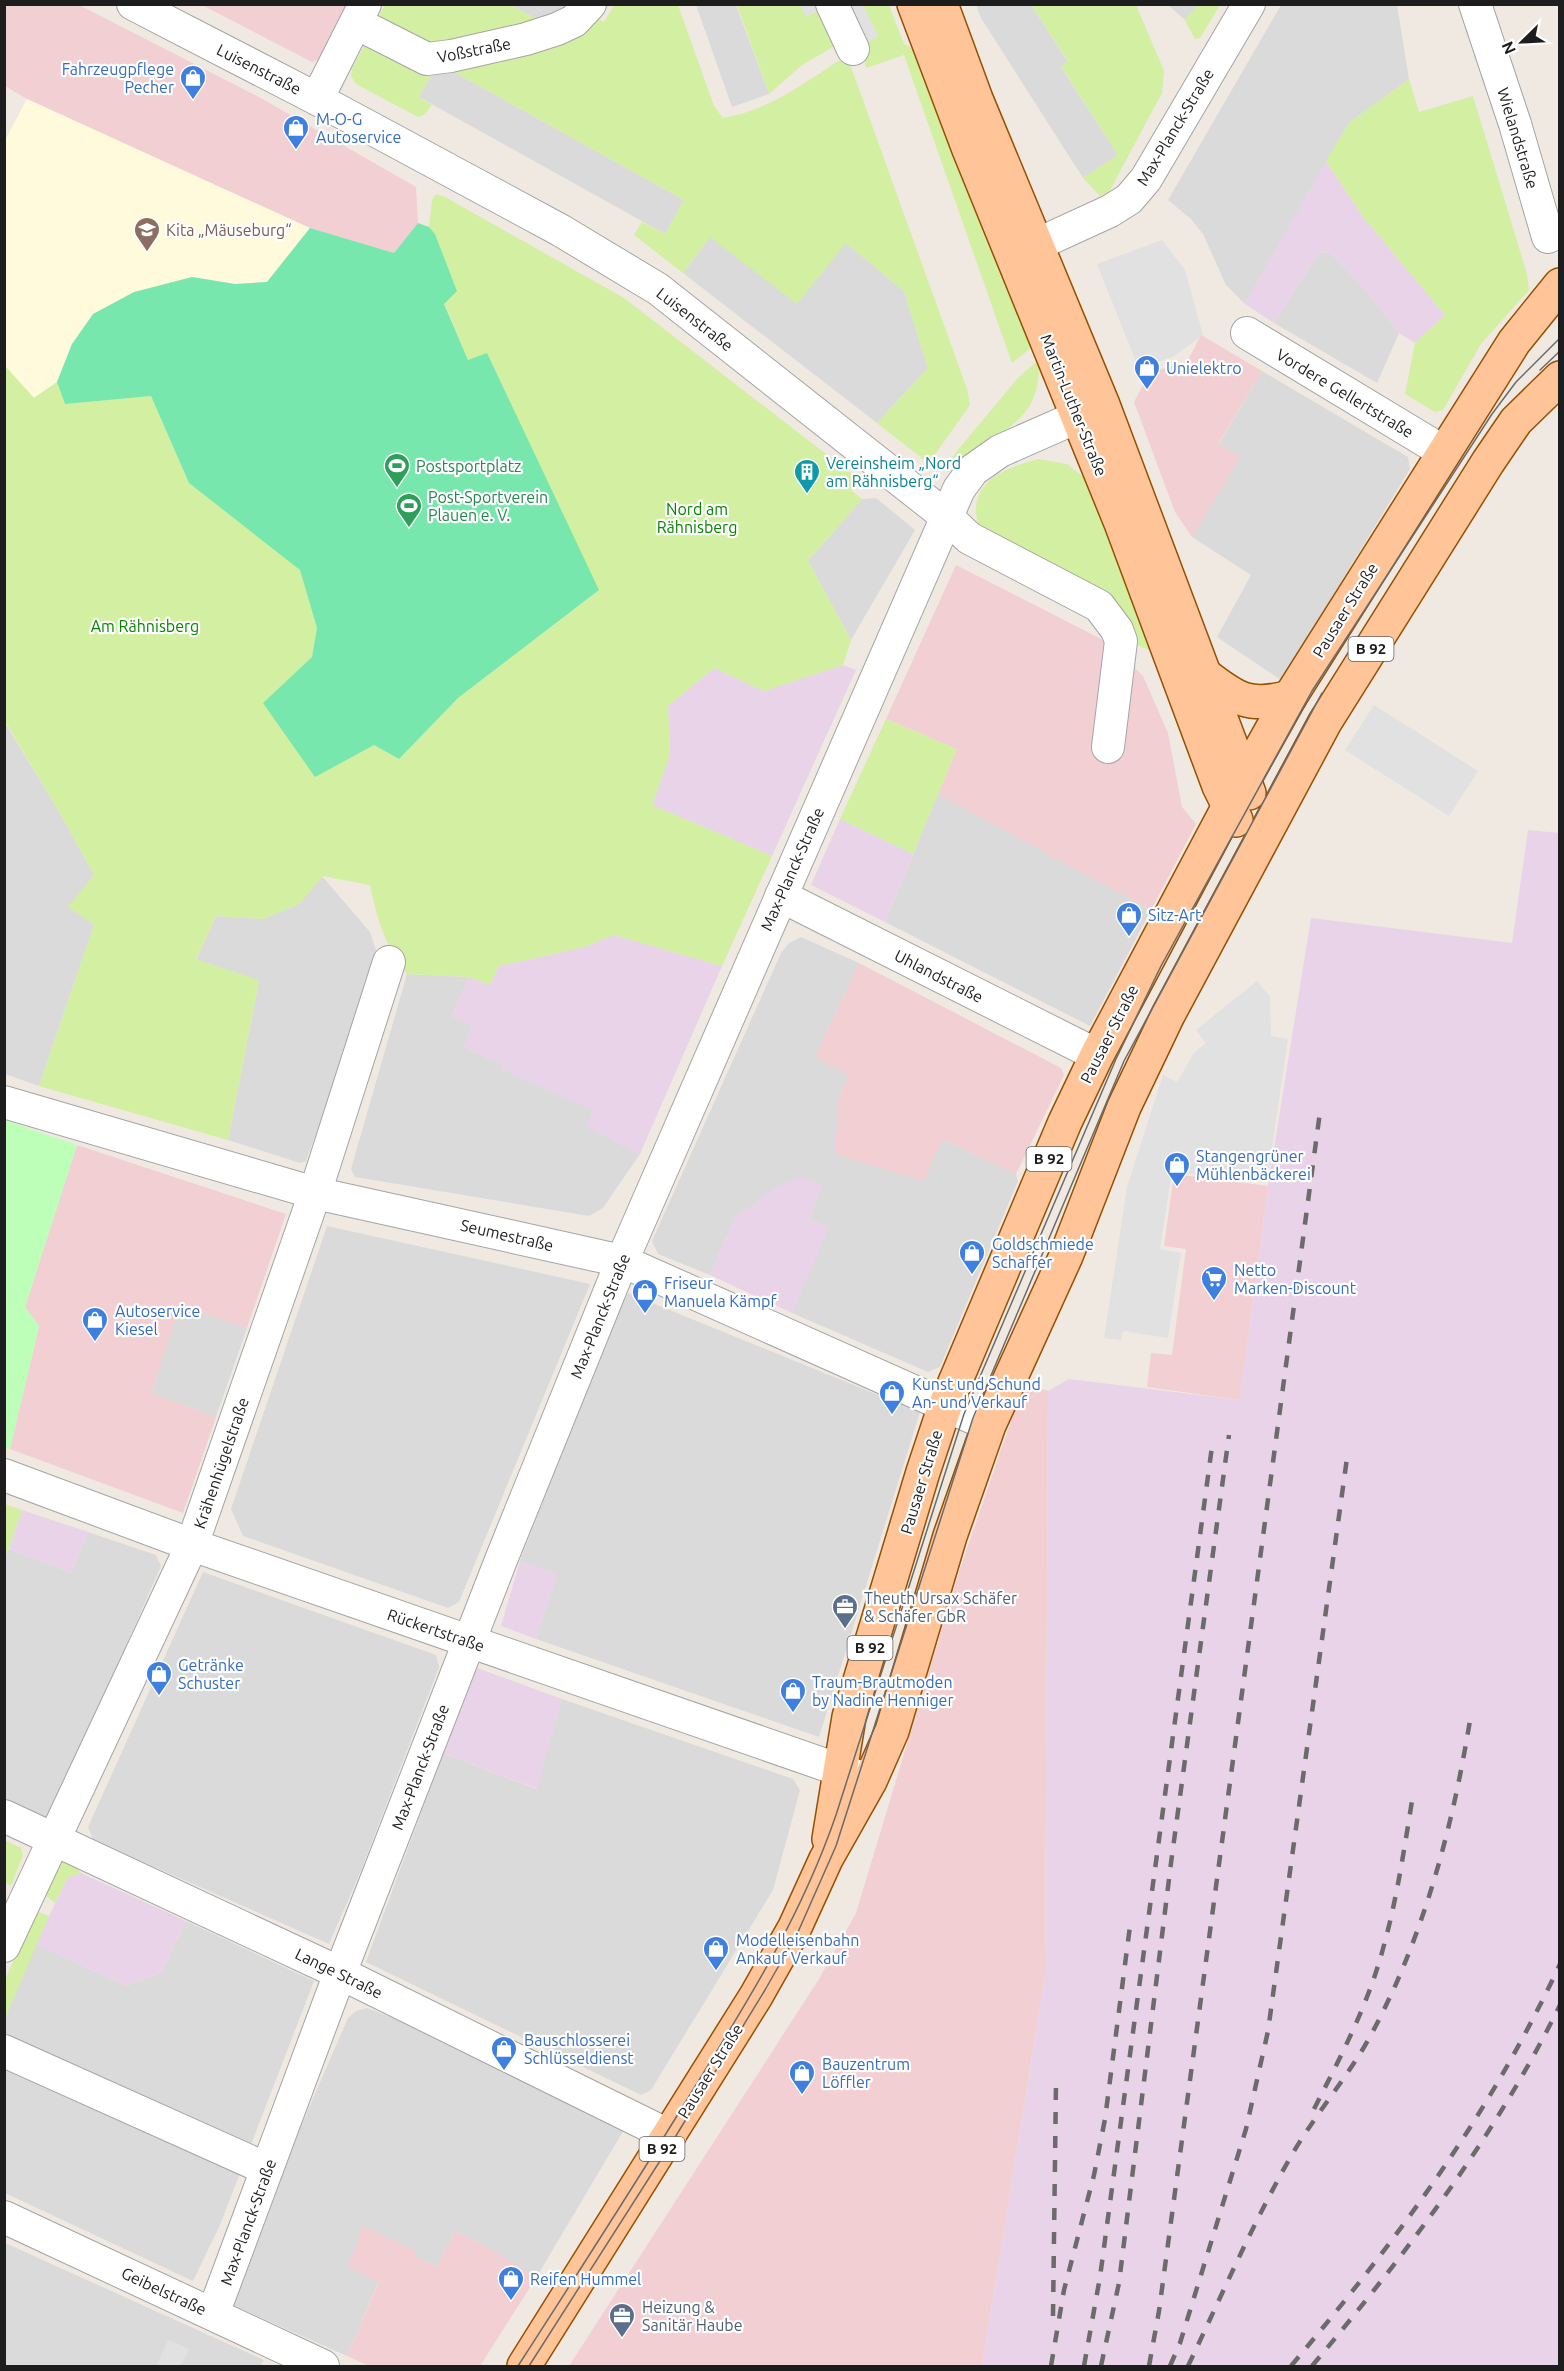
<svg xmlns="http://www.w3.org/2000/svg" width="1564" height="2371" viewBox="0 0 1564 2371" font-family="Ubuntu,sans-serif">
  <rect width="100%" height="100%" fill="#efe9e2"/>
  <!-- residential -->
  <g fill="#dbdada">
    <polygon points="510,5 582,5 549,25"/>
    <polygon points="696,5 736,5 769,94 732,107"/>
    <polygon points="976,5 1031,5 1068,62 1061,67 1118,155 1083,178 981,18"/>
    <polygon points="1168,5 1198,5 1185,20"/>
    <polygon points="1281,5 1397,5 1409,79 1349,123 1245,304 1226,285 1203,234 1191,219 1168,200"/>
    <polygon points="438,63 684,200 665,234 419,97"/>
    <polygon points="710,237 846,243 904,291 928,368 877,423 683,273"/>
    <polygon points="1319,252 1331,253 1370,295 1399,333 1377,383 1274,323"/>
    <polygon points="1262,371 1408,457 1410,469 1281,680 1217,637 1251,575 1192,537 1239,457 1218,445"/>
    <polygon points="876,498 915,530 851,640 808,561 862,499"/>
    <polygon points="4,721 61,815 94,875 69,907 94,925 39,1086 5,1074"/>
    <polygon points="938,794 1151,910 1090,1026 885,922"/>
    <polygon points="322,876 370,932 379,959 306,1161 300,1163 228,1140 259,981 196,960 216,916 263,919 299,904"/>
    <polygon points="801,937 859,963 815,1057 849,1075 838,1101 942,1139 1016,1174 1018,1181 940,1367 928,1372 792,1313 828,1227 810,1219 822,1185 735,1217 710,1275 658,1254 652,1241 781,953 789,943"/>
    <polygon points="407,974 469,977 452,1016 472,1025 464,1047 502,1064 501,1069 594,1110 588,1127 640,1154 603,1208 589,1216 355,1177 351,1169"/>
    <polygon points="327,1226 590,1284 459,1602 448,1608 243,1536 231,1509"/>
    <polygon points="628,1293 920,1412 819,1737 536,1639 557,1575 520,1561 601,1351"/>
    <polygon points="180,1305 247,1328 216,1417 151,1393"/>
    <polygon points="88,1532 156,1555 161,1566 49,1821 5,1800 5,1556 9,1549 71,1573"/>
    <polygon points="203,1572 436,1655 439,1667 362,1868 329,1944 93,1840 88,1827"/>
    <polygon points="562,1699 793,1779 800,1790 773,1890 651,2090 641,2095 366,1962 443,1753 536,1789"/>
    <polygon points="186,1921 314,1981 220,2225 193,2281 5,2193 5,2018 36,1944 126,1986 162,1972"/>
    <polygon points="367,2008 439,2036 625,2128 536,2278 496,2252 455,2231 437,2267 414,2256 415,2252 379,2281 347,2356 234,2306 228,2294 348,2018 356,2011"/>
    <polygon points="5,2243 264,2360 260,2366 5,2366"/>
  </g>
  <!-- commercial -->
  <g fill="#f2cfd2">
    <polygon points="5,5 79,5 259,97 416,187 418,223 394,253 310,228 27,99 5,86"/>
    <polygon points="202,5 347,5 321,58 312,62"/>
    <polygon points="1201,335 1262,371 1218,444 1240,457 1192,537 1175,512 1134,402 1150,372 1187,362"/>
    <polygon points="956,565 1111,644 1143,676 1168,733 1182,807 1196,824 1151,910 938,794 957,749 886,719"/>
    <polygon points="859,963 1061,1068 1064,1075 1016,1174 942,1139 924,1181 835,1154 838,1101 849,1075 815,1057"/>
    <polygon points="77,1145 286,1214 247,1328 180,1306 151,1393 216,1417 183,1513 10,1449 39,1326 25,1307"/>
    <polygon points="1174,1174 1268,1186 1240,1400 1147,1387 1151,1353 1172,1355 1186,1249 1164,1246"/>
    <polygon points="1024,1383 1048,1391 1045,1975 982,2366 569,2366 819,1979 856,1913 958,1575"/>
    <polygon points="363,2226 416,2251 414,2256 437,2267 455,2231 496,2252 536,2278 480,2366 369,2366 347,2356 379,2282 348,2267"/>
  </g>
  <!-- industrial -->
  <g fill="#e9d3e8">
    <polygon points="1326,161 1364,218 1445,315 1415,343 1399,333 1370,295 1331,253 1319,252 1274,323 1245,304"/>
    <polygon points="843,665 856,670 772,856 652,805 670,755 668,706 714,668 764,691"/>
    <polygon points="840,819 913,854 885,922 811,885"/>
    <polygon points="1528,830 1560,833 1559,2366 982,2366 1045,1975 1048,1391 1069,1379 1240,1400 1268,1186 1311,918 1512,943"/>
    <polygon points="614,935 722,966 640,1154 587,1127 593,1110 500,1069 502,1064 464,1047 472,1025 452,1016 469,977 490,985 499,966 584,947"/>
    <polygon points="800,1177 823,1185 810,1219 829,1227 792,1313 710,1275 735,1217 778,1186"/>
    <polygon points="22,1510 88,1532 71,1573 9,1549"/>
    <polygon points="520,1561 557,1575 536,1639 501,1626"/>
    <polygon points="477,1668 562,1699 537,1789 443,1753"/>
    <polygon points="81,1873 186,1921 162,1972 126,1986 36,1944 67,1878"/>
  </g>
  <!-- education -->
  <polygon fill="#fffadb" points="27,99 310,228 267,282 235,284 192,277 72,344 57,382 34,398 5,366 4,142"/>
  <!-- grass -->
  <g fill="#d2efa2">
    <polygon points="385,4 510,5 549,25 476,42 423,43 375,25"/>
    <path d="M 615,4 L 678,5 L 714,106 L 723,118 C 767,111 802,85 838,61 L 847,61 L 851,67 L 967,389 L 970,405 L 931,460 L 923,459 L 877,423 L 928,368 L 904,291 L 846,243 L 797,304 L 710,237 L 683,273 L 634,235 L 642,222 L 665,234 L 684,200 L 438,63 L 419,97 L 432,105 L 424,115 L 418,117 L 356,84 L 351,76 L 352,69 L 365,44 L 393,53 L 590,14 L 604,22 Z"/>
    <polygon points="737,5 800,5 806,16 823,8 838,41 833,47 802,65 769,94"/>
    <polygon points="863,5 889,5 904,44 916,50 1033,343 1031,348 1012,363 904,55 866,68 860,45 878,36"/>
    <polygon points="1031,5 1136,5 1164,71 1162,93 1109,192 1100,196 1083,178 1118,155 1061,66 1068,61"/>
    <polygon points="1198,5 1220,5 1200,38 1195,39 1185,20"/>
    <polygon points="1409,79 1419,112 1473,96 1527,274 1529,290 1481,344 1443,410 1435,412 1405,394 1415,343 1445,315 1364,218 1326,161 1349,123"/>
    <path d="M 436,194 L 445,197 L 624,298 L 857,478 L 857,482 L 851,490 L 862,499 L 808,561 L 851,640 L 843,665 L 764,691 L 714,668 L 668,706 L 670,755 L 652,805 L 772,856 L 722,966 L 614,935 L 584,947 L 499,966 L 490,985 L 469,977 L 407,974 C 384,943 378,922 370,885 L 323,876 L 299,904 L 263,919 L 216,916 L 196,959 L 259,980 L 228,1140 L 39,1086 L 94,925 L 68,907 L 94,875 L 61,815 L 5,721 L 5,366 L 34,398 L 57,382 L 65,404 L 151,396 L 189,483 L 300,569 L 317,628 L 312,657 L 263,703 L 374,745 L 399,759 L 458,698 L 598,591 L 487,354 L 468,360 L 444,303 L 457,291 L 435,234 L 429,227 L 432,200 Z"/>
    <path d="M 1038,360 C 1040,376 1038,390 1030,405 C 1020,424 963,465 942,469 L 1017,379 Z"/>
    <path d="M 1038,459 L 1067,464 L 1090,482 L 1156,653 L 1137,645 L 1125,612 L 978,524 C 967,482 1005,468 1038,459 Z"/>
    <polygon points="886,719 957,749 913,854 840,819"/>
    <polygon points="5,1504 22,1510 9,1548 5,1556"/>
    <polygon points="4,1840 21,1848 23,1855 11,1886 5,1882"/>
    <polygon points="51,1859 71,1860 81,1873 67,1878 55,1903 43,1893"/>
    <polygon points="39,1912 49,1916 5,2018 5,1980 33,1915"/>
  </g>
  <!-- park -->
  <polygon fill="#bdffb9" points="5,1120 77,1145 25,1307 39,1326 10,1449 4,1447"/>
  <!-- pitch -->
  <polygon fill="#77e7ad" points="418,223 429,227 435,234 457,291 444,304 468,360 487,353 599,590 458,698 399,759 374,745 315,777 263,703 312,657 317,628 300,570 189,483 151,396 65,404 57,382 72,344 93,314 134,292 192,277 235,284 267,282 310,228 394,253"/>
  <!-- parking -->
  <g fill="#e1e1e1">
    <polygon points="800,5 829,5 806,17"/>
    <polygon points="832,5 863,5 878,36 853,49"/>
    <polygon points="1162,240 1185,270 1203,335 1174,356 1139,369 1097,264"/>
    <polygon points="1374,705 1478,771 1449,816 1345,750"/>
    <polygon points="1257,981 1270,997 1271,1036 1288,1039 1269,1168 1252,1166 1250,1183 1172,1171 1160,1249 1181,1253 1168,1338 1123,1331 1121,1340 1104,1338 1127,1187 1163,1075 1177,1082 1194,1053 1206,1043 1196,1030"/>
    <polygon points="168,2340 189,2349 181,2366 156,2366"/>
  </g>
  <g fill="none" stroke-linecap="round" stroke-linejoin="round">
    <defs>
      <g id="minor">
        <polyline points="133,4 317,99 560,230 658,289 947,517 969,538 1099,606 1117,630 1121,641 1108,747"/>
        <polyline points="832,4 853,49"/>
        <polyline points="1475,4 1515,124 1548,237"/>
        <polyline points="356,23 427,59 451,56 526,39 557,29 574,21 590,4"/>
        <polyline points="317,99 365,4"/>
        <polyline points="1014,255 1110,211 1129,199 1146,179 1249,4"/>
        <polyline points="1247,333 1444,452"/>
        <polyline points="781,896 1097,1055"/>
        <polyline points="4,1102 315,1193 622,1261 989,1425"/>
        <polyline points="4,1475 192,1545 866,1779"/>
        <polyline points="4,1816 340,1973 670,2136"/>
        <polyline points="4,1946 192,1545 315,1193 389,962"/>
        <polyline points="4,2051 267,2169"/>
        <polyline points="4,2217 323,2366"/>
        <polyline points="213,2314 340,1973 501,1560 622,1261 959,489 973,470 1000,451 1102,406"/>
      </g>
      <g id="major">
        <polyline points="914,4 968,147 1121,523 1219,786 1236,820"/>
        <polyline points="941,4 976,99 1103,405 1249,793"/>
        <path d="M 1205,675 C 1237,700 1250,708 1290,697"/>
        <polyline points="829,1839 849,1717 923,1472 945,1406 1065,1122 1097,1055 1228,808 1290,697 1514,342 1560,285"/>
        <polyline points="524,2366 756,1996 795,1927 826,1859 870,1781 892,1731 950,1536 989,1425 1066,1256 1124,1107 1168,1015 1325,722 1488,462 1516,421 1560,378"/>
      </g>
    </defs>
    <!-- minor casing -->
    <use href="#minor" stroke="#a4a4a4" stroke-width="34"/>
    <!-- major casing -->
    <use href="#major" stroke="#965000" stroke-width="36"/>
    <!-- minor -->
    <use href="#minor" stroke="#fff" stroke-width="32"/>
    <!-- major -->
    <use href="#major" stroke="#ffc497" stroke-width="33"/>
    <!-- tram -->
    <g stroke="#6b6b6b" stroke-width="1.5">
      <polyline points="1540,370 1560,351"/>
      <path d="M 518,2366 C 578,2273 638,2180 696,2085 C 751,1996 802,1914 836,1815 L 964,1414 L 1116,1059 L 1161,966 L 1312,691 L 1492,414 L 1516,382 L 1560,338"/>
      <polyline points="529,2366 674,2139 765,1990 798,1932 836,1846 973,1418 1124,1061 1322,693"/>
    </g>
    <!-- rail -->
    <g stroke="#6b6b6b" stroke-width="4.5" stroke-dasharray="12 12" stroke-linecap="butt">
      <path d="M 1314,2109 C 1341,2056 1369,2003 1384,1945 C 1397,1898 1404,1850 1412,1801"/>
      <polyline points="1053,2316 1056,2083"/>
      <polyline points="1051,2366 1064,2290 1094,2175 1105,2119 1130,1926"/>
      <polyline points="1084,2366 1100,2277 1213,1439"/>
      <polyline points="1101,2366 1119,2283 1171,1863 1229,1435"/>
      <polyline points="1149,2366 1159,2311 1320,1112"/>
      <polyline points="1170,2366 1180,2343 1246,2129 1268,2031 1347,1458"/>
      <path d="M 1188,2366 C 1221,2297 1252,2225 1290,2158 C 1310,2123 1336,2091 1358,2057 C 1372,2035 1385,2008 1396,1984 C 1434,1897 1456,1808 1471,1714"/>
      <path d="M 1291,2366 C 1398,2239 1489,2116 1560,1964"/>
      <path d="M 1312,2366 C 1406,2254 1495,2137 1560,2005"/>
    </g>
  </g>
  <!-- icons -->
  <defs>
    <symbol id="shop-pin" viewBox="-11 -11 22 30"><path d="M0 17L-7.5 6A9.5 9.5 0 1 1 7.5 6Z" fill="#3f7fe0" stroke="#fff"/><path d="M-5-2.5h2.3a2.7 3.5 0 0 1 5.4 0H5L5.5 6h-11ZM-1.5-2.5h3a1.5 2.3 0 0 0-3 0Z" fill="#fff"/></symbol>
    <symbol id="school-pin" viewBox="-11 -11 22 30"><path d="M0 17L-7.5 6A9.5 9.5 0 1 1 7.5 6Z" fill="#8d6e63" stroke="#fff"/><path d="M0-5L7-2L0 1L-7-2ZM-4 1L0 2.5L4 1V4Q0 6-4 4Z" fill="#fff"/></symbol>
    <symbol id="stadium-pin" viewBox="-11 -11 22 30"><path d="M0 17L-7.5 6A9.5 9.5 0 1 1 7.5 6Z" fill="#2e9e5b" stroke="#fff"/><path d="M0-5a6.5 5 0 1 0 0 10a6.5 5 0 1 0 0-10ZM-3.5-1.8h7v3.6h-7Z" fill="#fff"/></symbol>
    <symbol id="building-pin" viewBox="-11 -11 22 30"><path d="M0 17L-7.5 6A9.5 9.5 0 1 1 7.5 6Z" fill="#0f9aa8" stroke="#fff"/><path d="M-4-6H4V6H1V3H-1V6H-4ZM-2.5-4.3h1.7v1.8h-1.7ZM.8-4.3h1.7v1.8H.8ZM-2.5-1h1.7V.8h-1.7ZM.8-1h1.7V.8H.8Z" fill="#fff"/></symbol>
    <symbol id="supermarket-pin" viewBox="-11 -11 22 30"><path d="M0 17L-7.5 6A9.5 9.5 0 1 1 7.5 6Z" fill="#3f7fe0" stroke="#fff"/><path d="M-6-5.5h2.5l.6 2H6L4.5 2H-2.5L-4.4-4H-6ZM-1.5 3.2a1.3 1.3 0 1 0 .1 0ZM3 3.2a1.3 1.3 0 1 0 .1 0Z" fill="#fff"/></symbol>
    <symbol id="office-pin" viewBox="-11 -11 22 30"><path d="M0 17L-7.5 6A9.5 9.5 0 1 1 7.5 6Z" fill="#5c6f8a" stroke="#fff"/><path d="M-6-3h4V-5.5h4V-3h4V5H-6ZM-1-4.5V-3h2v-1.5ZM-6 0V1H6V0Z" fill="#fff"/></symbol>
  </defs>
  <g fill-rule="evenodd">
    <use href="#shop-pin" x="178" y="63" width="30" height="40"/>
    <use href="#shop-pin" x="281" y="113" width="30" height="40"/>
    <use href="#school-pin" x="132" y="215" width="30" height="40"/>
    <use href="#shop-pin" x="1132" y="353" width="30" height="40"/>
    <use href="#stadium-pin" x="382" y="451" width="30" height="40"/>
    <use href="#building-pin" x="792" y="457" width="30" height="40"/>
    <use href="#stadium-pin" x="394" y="491" width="30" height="40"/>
    <use href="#shop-pin" x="1114" y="900" width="30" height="40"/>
    <use href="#shop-pin" x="1162" y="1150" width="30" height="40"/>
    <use href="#shop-pin" x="957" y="1238" width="30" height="40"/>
    <use href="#supermarket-pin" x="1199" y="1264" width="30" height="40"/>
    <use href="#shop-pin" x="630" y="1277" width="30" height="40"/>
    <use href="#shop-pin" x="80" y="1305" width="30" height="40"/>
    <use href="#shop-pin" x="877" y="1378" width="30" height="40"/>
    <use href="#office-pin" x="830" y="1592" width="30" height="40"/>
    <use href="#shop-pin" x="144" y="1659" width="30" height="40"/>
    <use href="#shop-pin" x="778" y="1676" width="30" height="40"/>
    <use href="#shop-pin" x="701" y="1934" width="30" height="40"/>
    <use href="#shop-pin" x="489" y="2034" width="30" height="40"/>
    <use href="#shop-pin" x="787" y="2058" width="30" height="40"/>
    <use href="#shop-pin" x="496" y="2264" width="30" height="40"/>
    <use href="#office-pin" x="607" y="2301" width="30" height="40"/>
  </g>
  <g text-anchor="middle" stroke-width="4.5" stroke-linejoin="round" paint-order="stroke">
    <!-- shield labels -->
    <g fill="#fff" stroke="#616161" stroke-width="1.5">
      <rect x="1348.5" y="637" width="45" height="24" rx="4.5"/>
      <rect x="1026.5" y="1147" width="45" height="24" rx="4.5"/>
      <rect x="847.5" y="1636" width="45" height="24" rx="4.5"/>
      <rect x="639.5" y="2137" width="45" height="24" rx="4.5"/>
    </g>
    <g font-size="15" font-weight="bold" fill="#1d1d1d">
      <text x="1371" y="654">B 92</text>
      <text x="1049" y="1164">B 92</text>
      <text x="870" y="1653">B 92</text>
      <text x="662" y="2154">B 92</text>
    </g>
    <!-- street labels -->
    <g font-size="16" fill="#1d1d1d" stroke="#fff">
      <text transform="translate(474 50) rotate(-11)" y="6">Voßstraße</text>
      <text transform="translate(259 69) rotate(27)" y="6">Luisenstraße</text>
      <text transform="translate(1175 127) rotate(-59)" y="6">Max-Planck-Straße</text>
      <text transform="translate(1518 138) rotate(73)" y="6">Wielandstraße</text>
      <text transform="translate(695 319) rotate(38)" y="6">Luisenstraße</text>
      <text transform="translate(1345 393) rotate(31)" y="6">Vordere Gellertstraße</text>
      <text transform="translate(1074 405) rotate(68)" y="6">Martin-Luther-Straße</text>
      <text transform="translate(1345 610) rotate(-58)" y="6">Pausaer Straße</text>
      <text transform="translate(792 869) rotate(-66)" y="6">Max-Planck-Straße</text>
      <text transform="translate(939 976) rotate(27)" y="6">Uhlandstraße</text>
      <text transform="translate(1109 1034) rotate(-63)" y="6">Pausaer Straße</text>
      <text transform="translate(507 1235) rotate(13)" y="6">Seumestraße</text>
      <text transform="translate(600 1316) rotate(-68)" y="6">Max-Planck-Straße</text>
      <text transform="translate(221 1463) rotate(-71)" y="6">Krähenhügelstraße</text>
      <text transform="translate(921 1482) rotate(-73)" y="6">Pausaer Straße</text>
      <text transform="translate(436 1630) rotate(19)" y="6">Rückertstraße</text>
      <text transform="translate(420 1767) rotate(-69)" y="6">Max-Planck-Straße</text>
      <text transform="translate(339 1973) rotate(26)" y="6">Lange Straße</text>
      <text transform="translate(710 2071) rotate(-58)" y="6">Pausaer Straße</text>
      <text transform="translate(248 2222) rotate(-70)" y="6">Max-Planck-Straße</text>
      <text transform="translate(164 2291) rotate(25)" y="6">Geibelstraße</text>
    </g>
    <!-- shop labels -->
    <g font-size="16" fill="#366cbe" stroke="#fff" text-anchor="start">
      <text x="174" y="75" text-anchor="end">Fahrzeugpflege<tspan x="174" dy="18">Pecher</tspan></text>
      <text x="316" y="125">M-O-G<tspan x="316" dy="18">Autoservice</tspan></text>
      <text x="1166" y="374">Unielektro</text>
      <text x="1148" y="921">Sitz-Art</text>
      <text x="1196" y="1162">Stangengrüner<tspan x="1196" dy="18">Mühlenbäckerei</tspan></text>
      <text x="992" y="1250">Goldschmiede<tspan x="992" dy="18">Schaffer</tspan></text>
      <text x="1234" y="1276">Netto<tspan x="1234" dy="18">Marken-Discount</tspan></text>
      <text x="664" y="1289">Friseur<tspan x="664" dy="18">Manuela Kämpf</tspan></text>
      <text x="115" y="1317">Autoservice<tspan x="115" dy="18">Kiesel</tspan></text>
      <text x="912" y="1390">Kunst und Schund<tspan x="912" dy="18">An- und Verkauf</tspan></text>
      <text x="178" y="1671">Getränke<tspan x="178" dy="18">Schuster</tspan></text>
      <text x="812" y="1688">Traum-Brautmoden<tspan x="812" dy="18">by Nadine Henniger</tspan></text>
      <text x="736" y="1946">Modelleisenbahn<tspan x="736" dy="18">Ankauf Verkauf</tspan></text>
      <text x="524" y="2046">Bauschlosserei<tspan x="524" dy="18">Schlüsseldienst</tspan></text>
      <text x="822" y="2070">Bauzentrum<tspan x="822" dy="18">Löffler</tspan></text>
      <text x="530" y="2285">Reifen Hummel</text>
    </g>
    <!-- education labels -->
    <g font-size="16" fill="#785e54" stroke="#fff" text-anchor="start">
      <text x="166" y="236">Kita „Mäuseburg“</text>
    </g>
    <!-- culture labels -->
    <g font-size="16" fill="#0d838f" stroke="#fff" text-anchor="start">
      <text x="826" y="469">Vereinsheim „Nord<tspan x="826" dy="18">am Rähnisberg“</tspan></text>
    </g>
    <!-- leisure labels -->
    <g font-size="16" fill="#27864d" stroke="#fff" text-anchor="start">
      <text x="416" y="472">Postsportplatz</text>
      <text x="428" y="503">Post-Sportverein<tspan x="428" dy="18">Plauen e. V.</tspan></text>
    </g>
    <!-- park labels -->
    <g font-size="16" fill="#078600" stroke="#fff">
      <text x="697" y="515">Nord am<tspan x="697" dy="18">Rähnisberg</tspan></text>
      <text x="145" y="632">Am Rähnisberg</text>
    </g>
    <!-- service labels -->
    <g font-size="16" fill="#4e5e75" stroke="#fff" text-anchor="start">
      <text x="864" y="1604">Theuth Ursax Schäfer<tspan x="864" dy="18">&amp; Schäfer GbR</tspan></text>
      <text x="642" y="2313">Heizung &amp;<tspan x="642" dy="18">Sanitär Haube</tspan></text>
    </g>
  </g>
  <!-- border -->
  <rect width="1564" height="2371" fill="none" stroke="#1d1d1d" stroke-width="12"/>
  <!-- north arrow -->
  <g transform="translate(1522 42) rotate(246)" stroke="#ffffff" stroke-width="4.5" paint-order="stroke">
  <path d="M0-4.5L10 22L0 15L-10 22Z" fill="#1d1d1d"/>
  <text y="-9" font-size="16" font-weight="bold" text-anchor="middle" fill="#1d1d1d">N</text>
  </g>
</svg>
